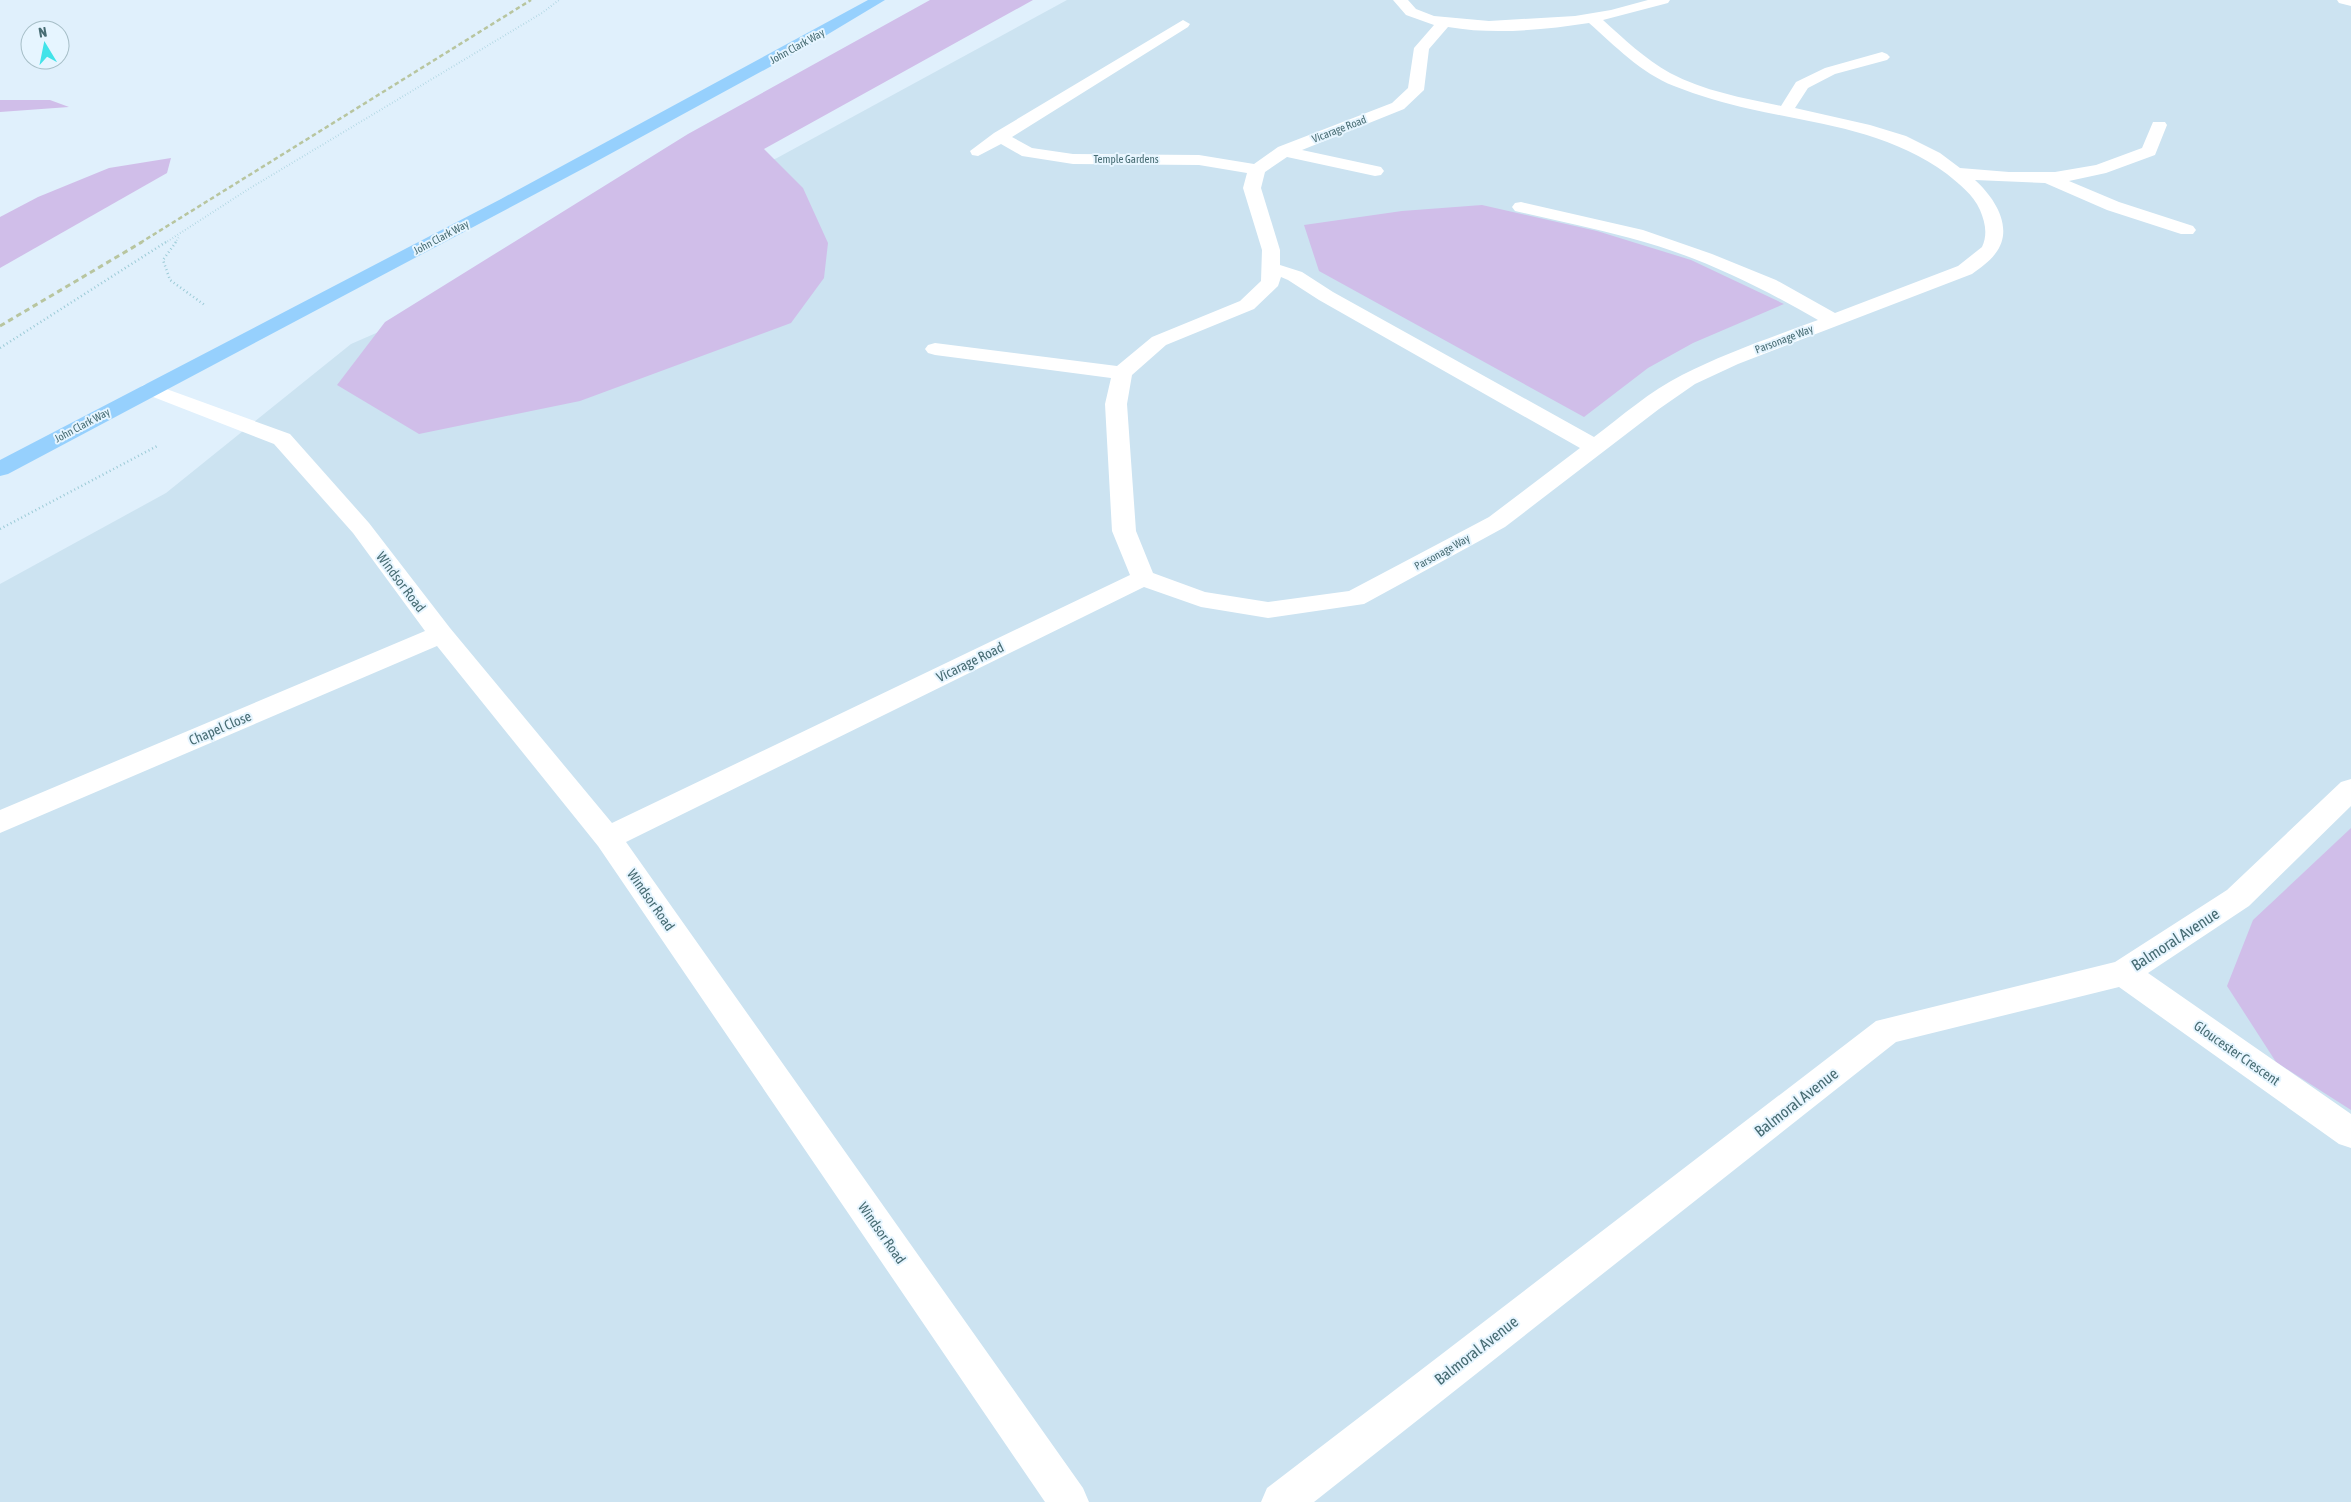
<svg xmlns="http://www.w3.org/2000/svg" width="2351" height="1502" viewBox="0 0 2351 1502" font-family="'Asap Condensed',sans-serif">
  <rect width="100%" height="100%" fill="#e0f0fc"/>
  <!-- residential -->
  <polygon fill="#cce3f1" points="1067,0 2351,0 2351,1502 0,1502 0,584 166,493 351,344 777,158"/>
  <!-- green -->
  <g fill="#d0bee9">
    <polygon points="930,0 1033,0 764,149 803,188 828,243 824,278 791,323 580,401 419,434 337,385 385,322 688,134"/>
    <polygon points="0,100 50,100 69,107 0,112"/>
    <polygon points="171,158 167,173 0,268 0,217 38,197 109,168"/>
    <polygon points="1482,205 1597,231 1691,260 1784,304 1693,343 1648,368 1584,417 1319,271 1304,225 1402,211"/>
    <polygon points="2351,828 2351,1110 2276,1062 2227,986 2253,920"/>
  </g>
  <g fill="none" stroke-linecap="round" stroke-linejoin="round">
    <!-- path-far1 -->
    <g stroke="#9bcad6" stroke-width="2" stroke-dasharray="0.5 2.5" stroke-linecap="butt">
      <polyline points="165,243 247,190 542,13 559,0"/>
      <polyline points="175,243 179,237"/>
    </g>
    <!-- path -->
    <g stroke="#9bcad6" stroke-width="2.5" stroke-dasharray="1 3" stroke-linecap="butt">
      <polyline points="176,242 163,260 170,280 206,306"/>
      <polyline points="0,348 166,242"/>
      <polyline points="0,529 159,445"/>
    </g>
    <!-- minor -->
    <g fill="#fff" fill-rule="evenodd">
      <path d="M 1393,0 L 1408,0 L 1416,9 L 1434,16 L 1489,21 L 1575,16 L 1611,10 L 1648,0 L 1670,0 L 1668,3 L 1603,20 C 1624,39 1645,59 1670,73 C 1704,91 1743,98 1781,106 L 1796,82 L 1825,68 L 1882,52 L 1887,54 L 1890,57 L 1887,60 L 1835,74 L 1808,88 L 1795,108 L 1870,125 L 1906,136 L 1940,153 L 1960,168 L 2009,172 L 2055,172 L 2096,165 L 2142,148 L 2153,122 L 2165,122 L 2167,125 L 2155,155 L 2106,173 L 2069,181 L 2119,202 L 2193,226 L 2196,230 L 2193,234 L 2181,234 L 2107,210 L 2045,183 L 1975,180 C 1995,198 2015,229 1995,254 C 1989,262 1980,268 1972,274 L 1738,364 L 1695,384 L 1659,409 L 1505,527 L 1364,604 L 1268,618 L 1201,607 L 1144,587 L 626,842 L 1083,1488 L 1089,1502 L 1045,1502 L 598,846 L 437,646 L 0,833 L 0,810 L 425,631 L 353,533 L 274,444 L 143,393 L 139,389 L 143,385 L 150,383 L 290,434 L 369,523 L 450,628 L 612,823 L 1130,575 L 1112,531 L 1105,404 L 1111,378 L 935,355 L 928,353 L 925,349 L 928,345 L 935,343 L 1117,366 L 1152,337 L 1240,301 L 1261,281 L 1262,250 L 1243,188 L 1247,173 L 1199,165 L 1073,164 L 1022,156 L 1001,144 L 978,156 L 972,155 L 970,151 L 994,133 L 1183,20 L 1190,24 L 1188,27 L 1012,137 L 1032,148 L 1073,154 L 1199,155 L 1254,164 L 1278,147 L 1392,103 L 1408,88 L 1414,48 L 1434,25 L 1406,15 ZM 1589,23 C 1615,46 1641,73 1674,86 C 1699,96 1724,103 1750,109 C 1819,124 1889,131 1947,174 C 1960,185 1973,194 1980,210 C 1985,222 1988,234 1982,247 L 1958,266 L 1835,313 L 1776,280 L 1712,254 L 1643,230 L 1521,202 L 1515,203 L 1512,207 L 1515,211 C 1553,220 1592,228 1630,238 C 1696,255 1759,286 1818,320 C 1772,337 1725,353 1682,375 C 1650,391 1622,416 1594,437 L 1333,292 L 1302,272 L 1280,265 L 1280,250 L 1261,188 L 1265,172 L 1287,157 L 1375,176 L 1381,175 L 1384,171 L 1381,167 L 1302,150 L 1404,109 L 1424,90 L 1429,49 L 1448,27 C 1494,35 1543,30 1589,23 ZM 1281,277 L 1288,280 L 1319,300 L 1580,448 L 1489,517 L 1349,591 L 1268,602 L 1205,592 L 1153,573 L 1136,531 L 1127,404 L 1132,375 L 1166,345 L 1254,309 L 1278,286 Z"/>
      <polygon points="2337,0 2351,0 2351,6 2339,3"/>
      <polygon points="2351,779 2351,806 2249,906 2148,973 2351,1114 2351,1148 2339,1144 2119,987 1896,1042 1314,1502 1261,1502 1267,1488 1876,1021 2115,962 2227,890 2341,782"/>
    </g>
    <!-- major -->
    <polygon fill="#96d0fd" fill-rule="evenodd" points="868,0 885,0 810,45 588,166 8,474 0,476 0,460 501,199"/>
    <!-- rail-far1 -->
    <polyline stroke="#b8c59f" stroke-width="2.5" stroke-dasharray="4.5 3" stroke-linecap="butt" points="140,243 531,0"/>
    <!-- rail -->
    <polyline stroke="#b8c59f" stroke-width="3" stroke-dasharray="5.5 4" stroke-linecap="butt" points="0,326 142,242"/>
  </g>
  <g text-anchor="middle" stroke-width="4" stroke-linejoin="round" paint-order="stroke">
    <!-- far-street labels -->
    <g font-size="11" fill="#476c73" stroke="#e6f5ff">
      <text transform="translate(797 46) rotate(-29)" y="4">John Clark Way</text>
      <text transform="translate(1339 129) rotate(-21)" y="4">Vicarage Road</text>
      <text x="1126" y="163">Temple Gardens</text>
      <text transform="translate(441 237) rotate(-28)" y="4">John Clark Way</text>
      <text transform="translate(1784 339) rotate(-21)" y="4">Parsonage Way</text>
      <text transform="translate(82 425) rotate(-28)" y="4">John Clark Way</text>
      <text transform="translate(1442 552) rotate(-29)" y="4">Parsonage Way</text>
    </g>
    <!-- street labels -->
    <g font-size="14" fill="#476c73" stroke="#e6f5ff">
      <text transform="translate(401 582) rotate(53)" y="5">Windsor Road</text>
      <text transform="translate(970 662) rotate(-26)" y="5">Vicarage Road</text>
      <text transform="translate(220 728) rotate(-23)" y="5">Chapel Close</text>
      <text transform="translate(651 900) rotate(55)" y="5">Windsor Road</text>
      <text transform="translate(2237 1053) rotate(35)" y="5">Gloucester Crescent</text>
      <text transform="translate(882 1233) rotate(55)" y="5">Windsor Road</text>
    </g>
    <!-- near-street labels -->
    <g font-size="16" fill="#476c73" stroke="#e6f5ff">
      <text transform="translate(2175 939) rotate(-33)" y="6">Balmoral Avenue</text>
      <text transform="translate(1796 1102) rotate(-38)" y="6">Balmoral Avenue</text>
      <text transform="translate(1476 1350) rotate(-38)" y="6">Balmoral Avenue</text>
    </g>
  </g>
  <!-- north arrow -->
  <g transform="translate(45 45) rotate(350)"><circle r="24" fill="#e6f5ff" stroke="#a6bec7"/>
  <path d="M0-4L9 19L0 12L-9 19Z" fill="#42e3e9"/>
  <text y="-8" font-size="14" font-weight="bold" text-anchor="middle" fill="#476c73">N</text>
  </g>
</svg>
